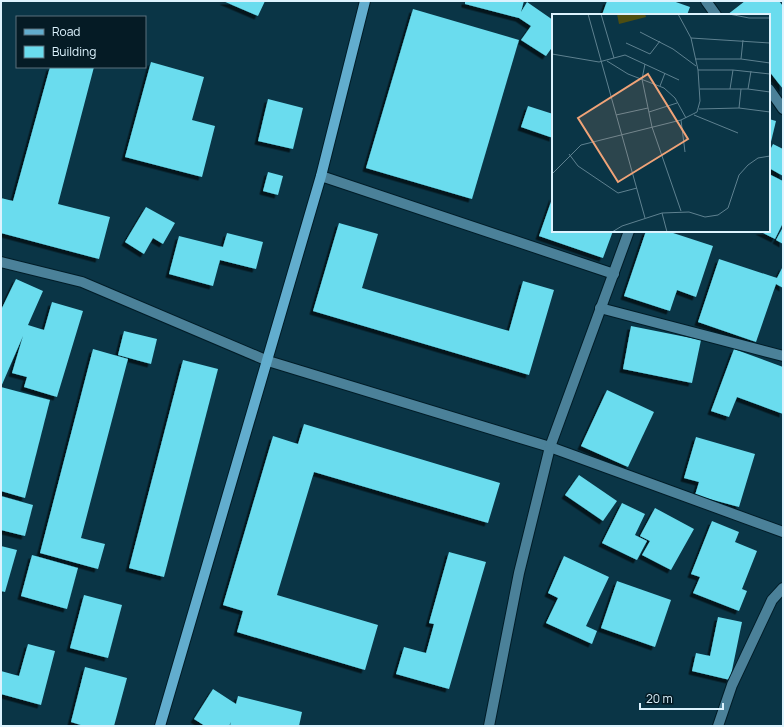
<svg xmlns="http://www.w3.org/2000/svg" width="784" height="727" viewBox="0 0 784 727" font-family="Manrope,sans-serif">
  <defs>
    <filter id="shadow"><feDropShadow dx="-3.5" dy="3.5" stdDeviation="0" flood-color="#0009"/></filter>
  </defs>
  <rect width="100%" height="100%" fill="#0a3546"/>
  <!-- building -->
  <g fill="#6adcee" filter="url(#shadow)">
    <polygon points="223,1 265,1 258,16"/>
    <polygon points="465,1 524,1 521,12 527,2 553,20 553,46 546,56 521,40 531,26 519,18 465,4"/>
    <polygon points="607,1 673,1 690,7 687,15 602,15"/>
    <polygon points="745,1 779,1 783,6 783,89 769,71 769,15 727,15"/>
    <polygon points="413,9 519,40 472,199 366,168"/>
    <polygon points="151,62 204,77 192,120 215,126 202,177 125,157"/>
    <polygon points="50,67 94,67 58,204 110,217 99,259 1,233 1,198 13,201"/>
    <polygon points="268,99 303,108 293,149 258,141"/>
    <polygon points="528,106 553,114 553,138 521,127"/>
    <polygon points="769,119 776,121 770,146 769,146"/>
    <polygon points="773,144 783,149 783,176 769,168 769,152"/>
    <polygon points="268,172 283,176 278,195 263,191"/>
    <polygon points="769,174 783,181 783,223 775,239 759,231 769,231"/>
    <polygon points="553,196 553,231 613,231 603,258 539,236"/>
    <polygon points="146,207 175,223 163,244 153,238 144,254 125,242"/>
    <polygon points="339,223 378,234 362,288 509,331 523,281 554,290 529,375 313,311"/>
    <polygon points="783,227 783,244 776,240"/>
    <polygon points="646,231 667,231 713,246 696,297 677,290 670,311 624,296"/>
    <polygon points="227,233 263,242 256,269 220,260 213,286 169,274 179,236 223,247"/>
    <polygon points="719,259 777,278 783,266 783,288 776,284 756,342 698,322"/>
    <polygon points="16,279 43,291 28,325 44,330 52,302 83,311 57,397 24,387 27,377 12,373 23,336 1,387 1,310"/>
    <polygon points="631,326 701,340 692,383 623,369"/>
    <polygon points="124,331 157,339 151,364 118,355"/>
    <polygon points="93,349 128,359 81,538 105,544 98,569 40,553"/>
    <polygon points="734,349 783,367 783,414 737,397 729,417 711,411"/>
    <polygon points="183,360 218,369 164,577 129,568"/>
    <polygon points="1,387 50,400 25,498 1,491"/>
    <polygon points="607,390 654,412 628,467 581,446"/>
    <polygon points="304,424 500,483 488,523 314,472 277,595 378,625 365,670 237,632 243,611 223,605 273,436 298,444"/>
    <polygon points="696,437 755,454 739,507 695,495 699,482 684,478"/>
    <polygon points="579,475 617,501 603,521 565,495"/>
    <polygon points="1,496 33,505 25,536 1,530"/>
    <polygon points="622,503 645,514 635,535 647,541 637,560 602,543"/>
    <polygon points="655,508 694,529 671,570 642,555 650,541 640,536"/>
    <polygon points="712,521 739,532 735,542 757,551 742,589 747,591 739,611 693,593 700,577 691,574"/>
    <polygon points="1,546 17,550 5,592 1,591"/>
    <polygon points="449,552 486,562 449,689 396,674 404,647 426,653 434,624 429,623"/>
    <polygon points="32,555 78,568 67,609 21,596"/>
    <polygon points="564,556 609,577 586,626 597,631 592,644 546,623 558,598 548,593"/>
    <polygon points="617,581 671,600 655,647 601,628"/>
    <polygon points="84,595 122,605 108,658 70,648"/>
    <polygon points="718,617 742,622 730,680 692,671 696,653 710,656"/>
    <polygon points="28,644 55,651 41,705 1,694 1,671 19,676"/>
    <polygon points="85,667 127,678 114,726 84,726 71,722"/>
    <polygon points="213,689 236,704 238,696 302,712 299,726 230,726 231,722 229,726 205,726 194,719"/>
  </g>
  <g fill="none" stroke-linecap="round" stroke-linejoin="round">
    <defs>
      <g id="minor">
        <polyline points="706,1 716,15"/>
        <polyline points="769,89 783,109"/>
        <polyline points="321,176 614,274"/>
        <polyline points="1,262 82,282 268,361 550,447 783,532"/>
        <polyline points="600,308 783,356"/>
        <polyline points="489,726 519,573 550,447 629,231"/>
        <polyline points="718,726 732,685 772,600 783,588"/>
      </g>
      <polyline id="major" points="160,726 321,176 365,1"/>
    </defs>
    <!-- minor casing -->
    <use href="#minor" stroke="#001c27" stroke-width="12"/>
    <!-- major casing -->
    <use href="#major" stroke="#001c27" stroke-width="12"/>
    <!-- minor -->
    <use href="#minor" stroke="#4b8199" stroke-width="10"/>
    <!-- major -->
    <use href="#major" stroke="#62adce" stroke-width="10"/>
  </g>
  <!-- overview -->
  <g transform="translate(552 14)">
    <rect width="218" height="218" fill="#0a3546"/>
    <path d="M 65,0 L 93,0 L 94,3 L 67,10 Z" fill="#4e4e12"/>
    <path fill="none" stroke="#5e8190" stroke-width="1" d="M 36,0 L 93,204M 49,0 L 62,44M 177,0 L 197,4 L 218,4M 88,18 L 121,35 L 144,52M 139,24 L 218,29M 74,29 L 98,40 L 108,27M 0,40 L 47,48 L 73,41 L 127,66M 143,45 L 189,45 L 218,49M 189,45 L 191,26M 55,47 L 76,60 L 112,74 L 123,84 L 134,104M 93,50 L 90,65 L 100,113 L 129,197M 146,56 L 181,56 L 218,60M 108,72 L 113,59M 148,75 L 196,75 L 218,78M 178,75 L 181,56M 196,75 L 199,57M 187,94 L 189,75M 147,95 L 187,94 L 218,98M 97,98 L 125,89M 64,101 L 96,94M 142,101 L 186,119M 129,106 L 133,138M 17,140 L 26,152 L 66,179 L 85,174M 0,160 L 29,131 L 129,106 L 145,98 L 148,87 L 146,56 L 139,24 L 126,0M 110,199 L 115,218M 60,218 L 70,212 L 110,199 L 137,198 L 153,203 L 166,201 L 176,194 L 187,161 L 196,151 L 206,144 L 218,142"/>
    <path fill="#f0a378" fill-opacity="0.15" stroke="#f0a378" stroke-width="2" d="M 96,60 L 136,125 L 66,168 L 26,104 Z"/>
    <rect width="218" height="218" fill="none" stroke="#ddf3fe" stroke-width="2"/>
  </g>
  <!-- border -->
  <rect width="784" height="727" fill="none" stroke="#ddf3fe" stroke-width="4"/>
  <!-- legend -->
  <rect x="16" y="16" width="130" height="52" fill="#051b25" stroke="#5b717c"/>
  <rect x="24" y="29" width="20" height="6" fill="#62adce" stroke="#5b717c"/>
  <text x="52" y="36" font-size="12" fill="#ddf3fe">Road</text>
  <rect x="24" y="46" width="20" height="12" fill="#6adcee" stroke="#5b717c"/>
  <text x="52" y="56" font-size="12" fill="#ddf3fe">Building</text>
  <!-- scale -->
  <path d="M640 703v6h83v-6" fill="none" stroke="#ddf3fe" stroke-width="2"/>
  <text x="646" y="703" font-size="12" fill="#ddf3fe" stroke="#051b25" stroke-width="3" paint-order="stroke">20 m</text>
</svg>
